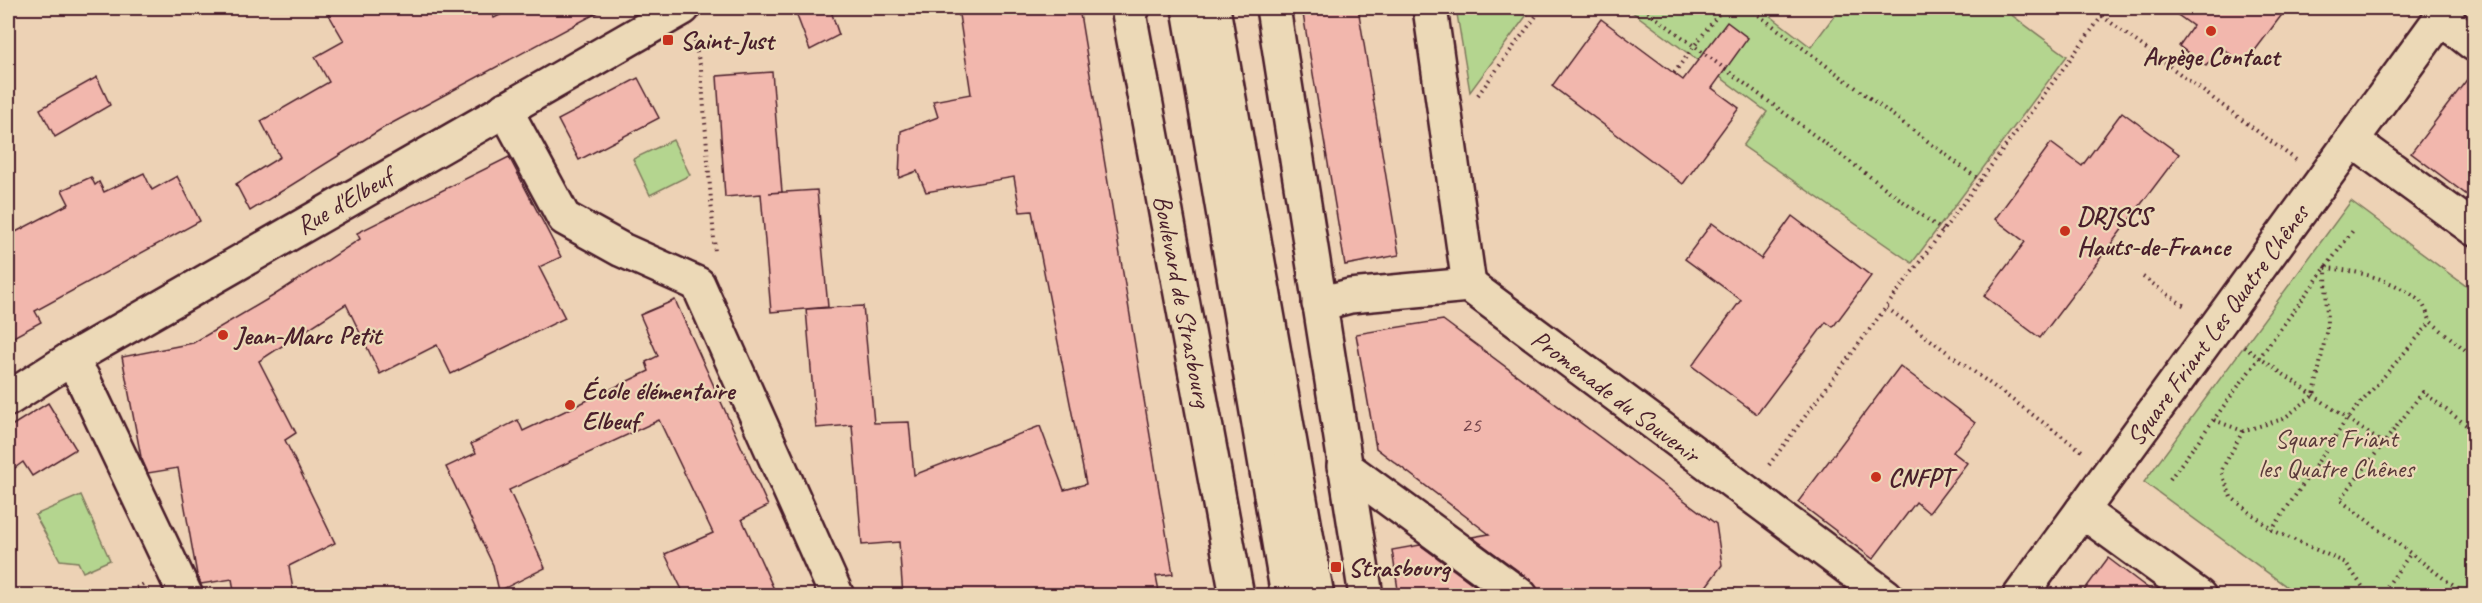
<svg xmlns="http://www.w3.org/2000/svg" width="2482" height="603" viewBox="0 0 2482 603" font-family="Caveat,sans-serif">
  <rect width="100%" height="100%" fill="#edd2b5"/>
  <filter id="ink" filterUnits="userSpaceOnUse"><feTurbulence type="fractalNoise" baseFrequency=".0167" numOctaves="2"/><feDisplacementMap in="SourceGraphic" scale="12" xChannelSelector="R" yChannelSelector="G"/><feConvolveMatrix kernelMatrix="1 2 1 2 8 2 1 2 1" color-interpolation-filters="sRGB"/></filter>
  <g filter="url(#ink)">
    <!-- green -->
    <g fill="#b4d58f" stroke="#7f7a5d" stroke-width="1.5">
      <polygon points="1456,8 1532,8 1470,92"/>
      <polygon points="1627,8 1760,8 1811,47 1840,8 2002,8 2067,56 1912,263 1743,146 1767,112"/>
      <polygon points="673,140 690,175 650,195 633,159"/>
      <polygon points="2351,201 2474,292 2474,595 2298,595 2144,482"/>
      <polygon points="81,495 110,560 83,572 78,562 60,560 35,515"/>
    </g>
    <!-- building -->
    <g fill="#f2b7ad" stroke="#4a1f2b" stroke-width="1.5">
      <polygon points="325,8 488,8 494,18 514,8 606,8 383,128 250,211 236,184 280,157 261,121 329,82 315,57 344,41"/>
      <polygon points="794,8 830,8 839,35 810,50"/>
      <polygon points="958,8 1079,8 1173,574 1156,576 1160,596 903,596 899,542 862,545 852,425 816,428 806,309 863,306 874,423 909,422 914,475 1040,426 1064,490 1086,484 1032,211 1020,212 1014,177 926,192 917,171 899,178 901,131 938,117 933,101 971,94"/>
      <polygon points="1302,8 1358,8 1399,255 1345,265"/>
      <polygon points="2168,8 2287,8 2244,65 2221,47 2206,66 2179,46 2193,26"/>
      <polygon points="1601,19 1683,80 1727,22 1748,38 1712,88 1739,108 1683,184 1552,86"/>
      <polygon points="2475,69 2475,201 2411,153"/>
      <polygon points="772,72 782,192 769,193 817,190 828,307 771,312 761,194 725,197 717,76"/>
      <polygon points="97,77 110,105 55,137 40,109"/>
      <polygon points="638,78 659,118 579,160 558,120"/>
      <polygon points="2122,112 2179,154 2040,338 1984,296 2025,242 1995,219 2051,143 2082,166"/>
      <polygon points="509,157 561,257 539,267 565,318 451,374 437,345 380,374 346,304 259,361 296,433 285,440 335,543 289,566 294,596 235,596 232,579 201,584 197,575 178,468 148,473 141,457 122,357 193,343 273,296 360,239 357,233"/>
      <polygon points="144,173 152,190 177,176 200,221 35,311 41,322 8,340 8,236 69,204 62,190 91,177 95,185 99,182 104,192"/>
      <polygon points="1792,216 1871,276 1833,327 1826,322 1757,414 1692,366 1741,300 1685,259 1712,223 1761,259"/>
      <polygon points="675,300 768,506 742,519 777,596 685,596 665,554 713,533 659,420 509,490 545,568 499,591 493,565 446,467 476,453 471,444 518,420 523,431 649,371 646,362 658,356 640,315"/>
      <polygon points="1443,320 1716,524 1722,565 1699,596 1539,596 1532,581 1472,537 1489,534 1376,448 1356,334"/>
      <polygon points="1900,366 1975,423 1953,452 1967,463 1929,513 1916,502 1873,559 1798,502"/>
      <polygon points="48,403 76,449 32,476 23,462 8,473 8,428"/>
      <polygon points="1420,545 1489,596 1399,596 1392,550"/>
      <polygon points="2108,558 2158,596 2080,596"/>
    </g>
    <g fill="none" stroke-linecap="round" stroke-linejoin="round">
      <defs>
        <g id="minor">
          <polyline points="1133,8 1129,13 1237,596"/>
          <polyline points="1273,8 1366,596"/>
          <polyline points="1430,8 1469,285"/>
          <polyline points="2441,18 2474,44"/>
          <polyline points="505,109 564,218 622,250 698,284 837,596"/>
          <polyline points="2352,140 2474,229"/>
          <polyline points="1319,304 1350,296 1469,285 1886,596"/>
          <polyline points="69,360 82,377 186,596"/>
          <polyline points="8,399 69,360 683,8"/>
          <polyline points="1344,466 1521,596"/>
          <polyline points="2082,511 2199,596"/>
          <polyline points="2020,596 2448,8"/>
        </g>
        <g id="major">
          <polyline points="1189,8 1288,596"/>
          <polyline points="1213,8 1317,596"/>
        </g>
      </defs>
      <!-- minor casing -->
      <use href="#minor" stroke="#4a1f2b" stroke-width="38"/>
      <!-- major casing -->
      <use href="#major" stroke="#4a1f2b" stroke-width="38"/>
      <!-- path -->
      <g stroke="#4a1f2b" stroke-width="4" stroke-dasharray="1.5 4.5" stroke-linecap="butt">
        <polyline points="1643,8 1943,231"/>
        <polyline points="1749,8 1981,181"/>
        <polyline points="2102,16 2296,160"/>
        <polyline points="694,40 701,69 715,253"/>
        <polyline points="1674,73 1723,8"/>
        <polyline points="1478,95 1542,8"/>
        <polyline points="2143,277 2186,307"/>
        <polyline points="1887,308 2082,451"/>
        <polyline points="2244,347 2381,442"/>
        <path d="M 2214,420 L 2243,431 L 2283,419 L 2314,395 L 2327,328 L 2326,268 C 2359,271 2393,279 2420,301 C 2425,306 2428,316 2431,322"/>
        <polyline points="2243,431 2221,471 2231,497 2272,530"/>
        <polyline points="1769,465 2108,8"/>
        <polyline points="2170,479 2354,229"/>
        <polyline points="126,594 143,584"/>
        <polyline points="2369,596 2346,563 2272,530 2347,419 2431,322 2474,357"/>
        <polyline points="2380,596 2411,553"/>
        <polyline points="2467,596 2340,500 2423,392 2474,431"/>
      </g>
      <!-- minor -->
      <use href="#minor" stroke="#ecd9b7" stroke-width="33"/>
      <!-- major -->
      <use href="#major" stroke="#ecd9b7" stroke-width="33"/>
    </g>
  </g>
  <!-- markers -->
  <g fill="#c8321e" stroke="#ecd9b7" stroke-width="2">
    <circle cx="2211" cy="31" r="6"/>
    <rect x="662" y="34" width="12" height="12" rx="3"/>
    <circle cx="2065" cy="231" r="6"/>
    <circle cx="223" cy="335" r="6"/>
    <circle cx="570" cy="405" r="6"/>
    <circle cx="1876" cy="477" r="6"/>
    <rect x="1330" y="561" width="12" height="12" rx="3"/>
  </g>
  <g text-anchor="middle" stroke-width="4.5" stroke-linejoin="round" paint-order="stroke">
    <!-- number labels -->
    <g font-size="22" fill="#74454c">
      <text x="1471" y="432">25</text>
    </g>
    <!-- poi labels -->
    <g font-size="26" font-weight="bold" fill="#4a1f2b" stroke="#ecd9b7" text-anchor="start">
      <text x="680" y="49">Saint-Just</text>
      <text x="2211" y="65" text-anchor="middle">Arpège Contact</text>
      <text x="2077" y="225">DRJSCS<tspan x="2077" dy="30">Hauts-de-France</tspan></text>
      <text x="235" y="344">Jean-Marc Petit</text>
      <text x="582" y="399">École élémentaire<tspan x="582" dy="30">Elbeuf</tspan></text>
      <text x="1888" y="486">CNFPT</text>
      <text x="1348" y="576">Strasbourg</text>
    </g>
    <!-- street labels -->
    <g font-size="26" fill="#4a1f2b" stroke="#ecd9b7">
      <text transform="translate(344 201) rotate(-30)" y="9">Rue d'Elbeuf</text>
      <text transform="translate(1183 301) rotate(79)" y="9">Boulevard de Strasbourg</text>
      <text transform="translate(2217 325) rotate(-54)" y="9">Square Friant Les Quatre Chênes</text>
      <text transform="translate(1616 396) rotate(37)" y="9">Promenade du Souvenir</text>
    </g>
    <!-- park labels -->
    <g font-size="26" fill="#5a3a3a" stroke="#ecd9b7">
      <text x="2336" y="447">Square Friant<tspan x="2336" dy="30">les Quatre Chênes</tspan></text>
    </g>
  </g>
  <!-- margin -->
  <rect width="2482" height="603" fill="none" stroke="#ecd9b7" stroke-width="30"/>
  <rect x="15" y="15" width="2452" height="573" fill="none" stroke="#4a1f2b" stroke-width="2" filter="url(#ink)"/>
</svg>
